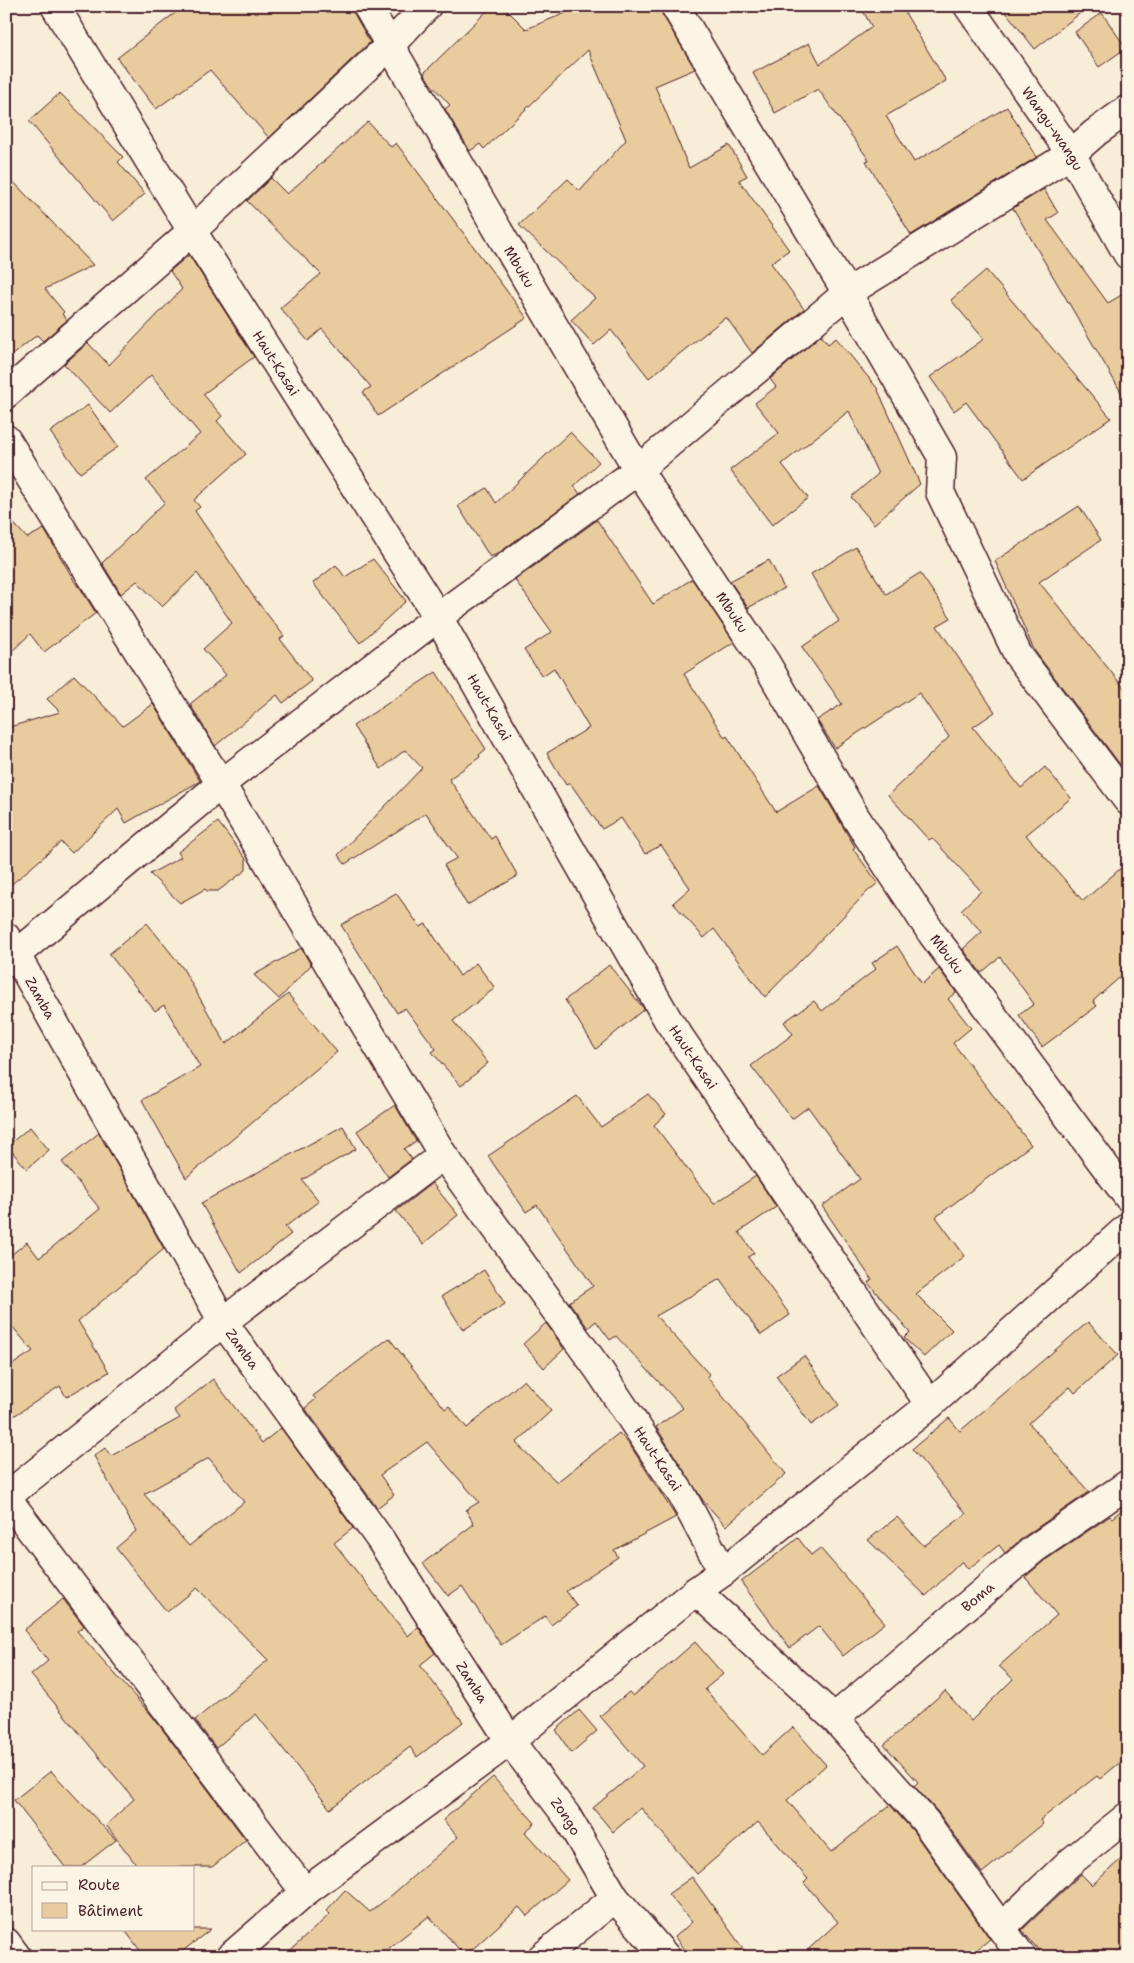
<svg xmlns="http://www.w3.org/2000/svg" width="1134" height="1963" viewBox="0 0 1134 1963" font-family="'Shantell Sans',sans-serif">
  <rect width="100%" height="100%" fill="#f8edd7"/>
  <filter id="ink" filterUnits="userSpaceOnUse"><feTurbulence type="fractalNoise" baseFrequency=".02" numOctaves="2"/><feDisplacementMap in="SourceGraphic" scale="10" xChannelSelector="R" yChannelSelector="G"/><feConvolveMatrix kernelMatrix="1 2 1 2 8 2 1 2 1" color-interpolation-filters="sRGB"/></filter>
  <g filter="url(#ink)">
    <!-- building -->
    <g fill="#e8cc9d" stroke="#4a1f2b" fill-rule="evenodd">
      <polygon points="184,6 348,6 353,11 370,42 269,138 210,70 156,109 117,58"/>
      <polygon points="492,6 503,6 526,29 583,6 659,6 662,14 695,69 655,86 689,168 729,145 747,176 739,180 789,250 771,263 804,309 752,353 726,317 649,378 611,330 594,345 571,320 595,298 519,225 568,179 580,191 626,140 588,50 484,149 480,144 470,151 445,109 450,105 430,83 424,73"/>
      <polygon points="860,6 901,6 946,81 886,116 914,162 1007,107 1037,157 911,235 866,161 869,160 818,89 775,113 753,73 809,43 820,64 872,27"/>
      <polygon points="1001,6 1089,6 1035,49"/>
      <polygon points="1102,13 1126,48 1099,67 1075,32"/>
      <polygon points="60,93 123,157 118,162 145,194 113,221 29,121"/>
      <polygon points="368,122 391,147 396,143 527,318 378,416 363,392 371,387 322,329 308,341 280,308 321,274 247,201 271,178 287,194"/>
      <polygon points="6,174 93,265 45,289 64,312 62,314 67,320 43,341 37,335 6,360"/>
      <polygon points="1044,189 1058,213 1047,220 1108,303 1128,291 1128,404 1013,208"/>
      <polygon points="189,255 254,357 203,394 222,416 217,421 246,454 194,500 200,507 195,511 253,596 284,636 280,639 312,681 283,703 277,695 215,746 190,704 226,675 203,649 232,623 197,573 162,607 137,581 121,594 102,563 165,502 146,480 200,434 151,375 110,413 64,364 88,343 109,365 182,289 170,271"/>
      <polygon points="986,270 1111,418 1023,479 966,402 954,411 930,377 984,339 951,300"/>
      <polygon points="821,335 828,344 836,338 877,388 920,484 874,524 851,497 878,474 849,411 782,464 808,498 772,525 730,470 779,433 755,403 776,387 770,379"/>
      <polygon points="88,405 118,447 80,473 50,432"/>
      <polygon points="570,432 599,462 574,486 580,494 497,554 490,557 458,506 487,488 496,503"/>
      <polygon points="1079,506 1101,540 1039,582 1128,693 1128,775 1034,650 995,561"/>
      <polygon points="6,515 27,538 44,529 78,587 79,586 96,613 44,652 30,634 6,657"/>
      <polygon points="597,520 653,604 692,579 734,642 684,674 725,738 727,736 776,812 819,786 855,847 853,849 878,883 867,892 765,997 714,929 704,938 673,903 690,888 661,845 645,854 621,818 602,829 570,783 566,785 547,753 589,728 554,668 542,676 524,650 552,632 515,580"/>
      <polygon points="856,547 886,594 920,573 951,618 937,626 995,712 973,727 1021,788 1045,767 1071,798 1026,835 1083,901 1128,862 1128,970 1093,1001 1097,1006 1042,1047 1019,1015 1034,1004 1000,957 981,973 963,949 982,932 961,910 981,891 932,838 929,840 888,795 949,737 919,693 835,748 817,720 842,704 802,647 839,621 811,574"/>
      <polygon points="373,559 406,601 360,643 313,583 336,565 345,577"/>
      <polygon points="769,560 784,588 748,608 730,581"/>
      <polygon points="436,672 486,749 479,755 480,757 449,779 491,839 495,836 518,876 467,905 444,865 457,858 426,813 345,864 338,855 422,768 405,750 381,769 353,726"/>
      <polygon points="74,675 123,726 153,704 200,781 126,823 118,809 72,853 61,842 6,889 6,728 60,712 47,699"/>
      <polygon points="218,822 246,859 246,870 218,891 207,891 205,889 180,903 150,874 181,857 178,852"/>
      <polygon points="396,893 420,927 426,924 460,976 476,963 495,988 453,1021 488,1063 461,1086 432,1052 436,1049 405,1008 397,1013 341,925"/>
      <polygon points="147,923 182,967 226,1044 288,994 337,1052 186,1178 142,1100 200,1067 164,1005 155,1011 109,954"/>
      <polygon points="897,946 922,984 939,969 956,992 948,999 971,1028 953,1043 1031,1145 936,1217 965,1256 916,1294 952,1330 924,1357 904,1338 910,1332 868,1283 872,1280 822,1206 860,1179 808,1107 792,1119 751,1066 793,1034 784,1022 814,1001 822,1011 876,969 872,963"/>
      <polygon points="301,948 311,965 279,999 254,975"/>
      <polygon points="609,965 644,1009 596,1049 565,1000"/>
      <polygon points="648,1094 666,1114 654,1125 714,1204 756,1176 776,1207 739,1232 754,1253 748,1257 790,1315 761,1335 720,1279 656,1316 709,1374 707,1377 786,1474 726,1526 704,1502 656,1427 683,1408 616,1336 610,1340 596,1321 588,1328 569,1302 593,1286 537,1205 526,1212 488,1156 577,1096 601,1127"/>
      <polygon points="395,1105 416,1141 404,1149 412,1159 388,1177 357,1131"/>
      <polygon points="343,1126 356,1149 302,1180 319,1201 285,1227 291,1234 241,1273 201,1203"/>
      <polygon points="30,1127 49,1150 27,1169 7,1146"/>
      <polygon points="99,1133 164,1249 78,1321 109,1372 66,1397 60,1386 6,1421 6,1369 33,1351 6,1319 6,1259 27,1242 39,1258 100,1209 62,1162"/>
      <polygon points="432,1183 458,1215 423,1244 396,1211"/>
      <polygon points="484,1270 505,1304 463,1330 442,1296"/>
      <polygon points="1088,1322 1118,1355 1075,1393 1070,1387 1029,1423 1089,1492 1025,1536 1005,1553 999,1545 968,1569 962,1561 926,1596 868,1540 897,1517 924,1546 966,1514 912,1449 949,1418 960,1431"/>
      <polygon points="546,1323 564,1349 544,1368 523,1344"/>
      <polygon points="389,1338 445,1409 449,1406 467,1428 524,1380 551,1411 516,1443 557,1482 619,1433 630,1445 676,1517 614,1550 618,1557 566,1591 577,1606 551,1625 545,1616 501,1645 462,1586 448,1596 423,1563 474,1524 466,1510 479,1502 427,1442 380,1475 394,1495 377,1508 305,1408 316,1399 313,1396"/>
      <polygon points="804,1356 839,1405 811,1425 776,1376"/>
      <path d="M 213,1379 L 262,1443 L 281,1428 L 353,1528 L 334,1543 L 408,1636 L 418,1627 L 435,1653 L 420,1665 L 463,1722 L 417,1757 L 410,1747 L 330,1809 L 256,1714 L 216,1748 L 195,1720 L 268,1660 L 197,1588 L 167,1612 L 116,1548 L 136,1531 L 94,1456 L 105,1448 L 111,1456 L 180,1418 L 174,1410 ZM 209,1458 L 244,1502 L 189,1546 L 144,1494 Z"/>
      <polygon points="1128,1505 1128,1756 1100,1779 1097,1776 1040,1820 1043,1824 982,1873 938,1812 914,1786 918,1782 884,1745 945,1691 971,1721 1013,1679 999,1666 1057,1615 1025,1577 1044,1561 1110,1516 1112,1518"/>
      <polygon points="798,1538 811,1555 820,1548 885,1623 843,1656 819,1626 790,1648 741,1582"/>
      <polygon points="63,1599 84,1626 77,1631 153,1717 246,1840 212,1867 138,1867 106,1825 134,1799 31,1675 48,1661 24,1630"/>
      <polygon points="695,1642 723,1674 705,1689 762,1755 793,1727 826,1765 787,1800 831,1852 890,1805 913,1831 990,1939 968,1957 800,1957 838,1922 804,1883 808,1879 758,1822 697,1874 641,1808 613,1832 593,1808 643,1766 600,1716 629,1692 633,1696"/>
      <polygon points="579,1710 597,1731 571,1753 556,1730"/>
      <polygon points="51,1771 116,1840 81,1867 65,1867 14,1800"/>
      <polygon points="493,1777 535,1823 525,1832 568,1880 527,1916 519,1907 465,1956 429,1916 378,1957 283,1957 330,1914 326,1911 345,1890 370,1912 393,1894 458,1837 443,1820"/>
      <polygon points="1128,1853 1128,1943 1111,1957 1044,1957 1022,1930 1081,1874 1092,1885"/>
      <polygon points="692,1877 712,1905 749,1957 689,1957 675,1937 692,1922 668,1894"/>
      <polygon points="124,1929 211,1929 175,1957 145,1957"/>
    </g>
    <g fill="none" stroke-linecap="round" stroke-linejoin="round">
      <defs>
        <g id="street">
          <path id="s1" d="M 55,6 L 192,231 L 438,617 L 668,1020 L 930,1405"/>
          <path id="s2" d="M 367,6 L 638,470 L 766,663 L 856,818 L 933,935 L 1128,1197"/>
          <polyline points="675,6 847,293 942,457 940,492 1018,655 1128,801"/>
          <path id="s3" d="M 968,6 L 1071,154 L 1128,255"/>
          <polyline points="6,394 192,231 389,46 427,6"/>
          <path id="s4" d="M 6,439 L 221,784 L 443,1155 L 599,1370 L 682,1495 L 723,1572"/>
          <path id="s5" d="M 6,937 L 223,1322 L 380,1539 L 510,1741 L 566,1815 L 615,1898 L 666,1957"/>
          <polyline points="6,963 221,784 438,617 638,470 847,293 1071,154 1095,133 1128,109"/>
          <polyline points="6,1497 223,1322 443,1155"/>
          <polyline points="6,1497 305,1892"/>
          <polyline points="696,1591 834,1718 925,1821 1022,1957"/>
          <path id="s6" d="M 834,1718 L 1034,1549 L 1128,1484"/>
          <polyline points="1002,1927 1068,1864 1128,1816"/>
          <polyline points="6,1942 17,1957"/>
          <polyline points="230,1957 305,1892 510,1741 696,1591 723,1572 930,1405 1128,1227"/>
          <polyline points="542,1957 615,1898"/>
        </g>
      </defs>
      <!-- street casing -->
      <use href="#street" stroke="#4a1f2b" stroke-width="31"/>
      <!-- street -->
      <use href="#street" stroke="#fcf5e5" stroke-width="28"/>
    </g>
  </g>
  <g text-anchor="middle" stroke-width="4" stroke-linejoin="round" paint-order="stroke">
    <!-- street labels -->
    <g font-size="14" fill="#4a1f2b" stroke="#fcf5e5">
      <text dy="5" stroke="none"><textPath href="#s3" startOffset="149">Wangu-wangu</textPath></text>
      <text dy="5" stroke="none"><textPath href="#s2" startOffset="302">Mbuku</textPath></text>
      <text dy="5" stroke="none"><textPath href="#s1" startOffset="420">Haut-Kasai</textPath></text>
      <text dy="5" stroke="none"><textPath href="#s2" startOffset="708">Mbuku</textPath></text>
      <text dy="5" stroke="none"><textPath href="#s1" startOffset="825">Haut-Kasai</textPath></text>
      <text dy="5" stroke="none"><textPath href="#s2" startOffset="1112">Mbuku</textPath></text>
      <text dy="5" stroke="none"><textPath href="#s5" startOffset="70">Zamba</textPath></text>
      <text dy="5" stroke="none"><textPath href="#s1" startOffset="1230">Haut-Kasai</textPath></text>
      <text dy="5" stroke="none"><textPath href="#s5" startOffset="475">Zamba</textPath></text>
      <text dy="5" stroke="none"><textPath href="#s4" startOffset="1211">Haut-Kasai</textPath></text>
      <text dy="5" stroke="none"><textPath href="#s6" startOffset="188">Boma</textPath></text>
      <text dy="5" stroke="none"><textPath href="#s5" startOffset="880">Zamba</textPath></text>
      <text dy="5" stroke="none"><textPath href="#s5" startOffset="1044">Zongo</textPath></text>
    </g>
  </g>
  <!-- margin -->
  <rect width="1134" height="1963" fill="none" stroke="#fcf5e5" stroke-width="25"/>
  <rect x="12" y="12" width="1109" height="1938" fill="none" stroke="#4a1f2b" stroke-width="2" filter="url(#ink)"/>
  <!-- legend -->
  <rect x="32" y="1866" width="162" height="65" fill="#fcf5e5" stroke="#b59f9b"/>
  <rect x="42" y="1882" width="25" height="8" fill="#fcf5e5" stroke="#b59f9b"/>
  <text x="78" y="1890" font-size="15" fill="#4a1f2b">Route</text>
  <rect x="42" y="1903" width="25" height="15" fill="#e8cc9d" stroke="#b59f9b"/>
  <text x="78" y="1916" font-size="15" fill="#4a1f2b">Bâtiment</text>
</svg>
